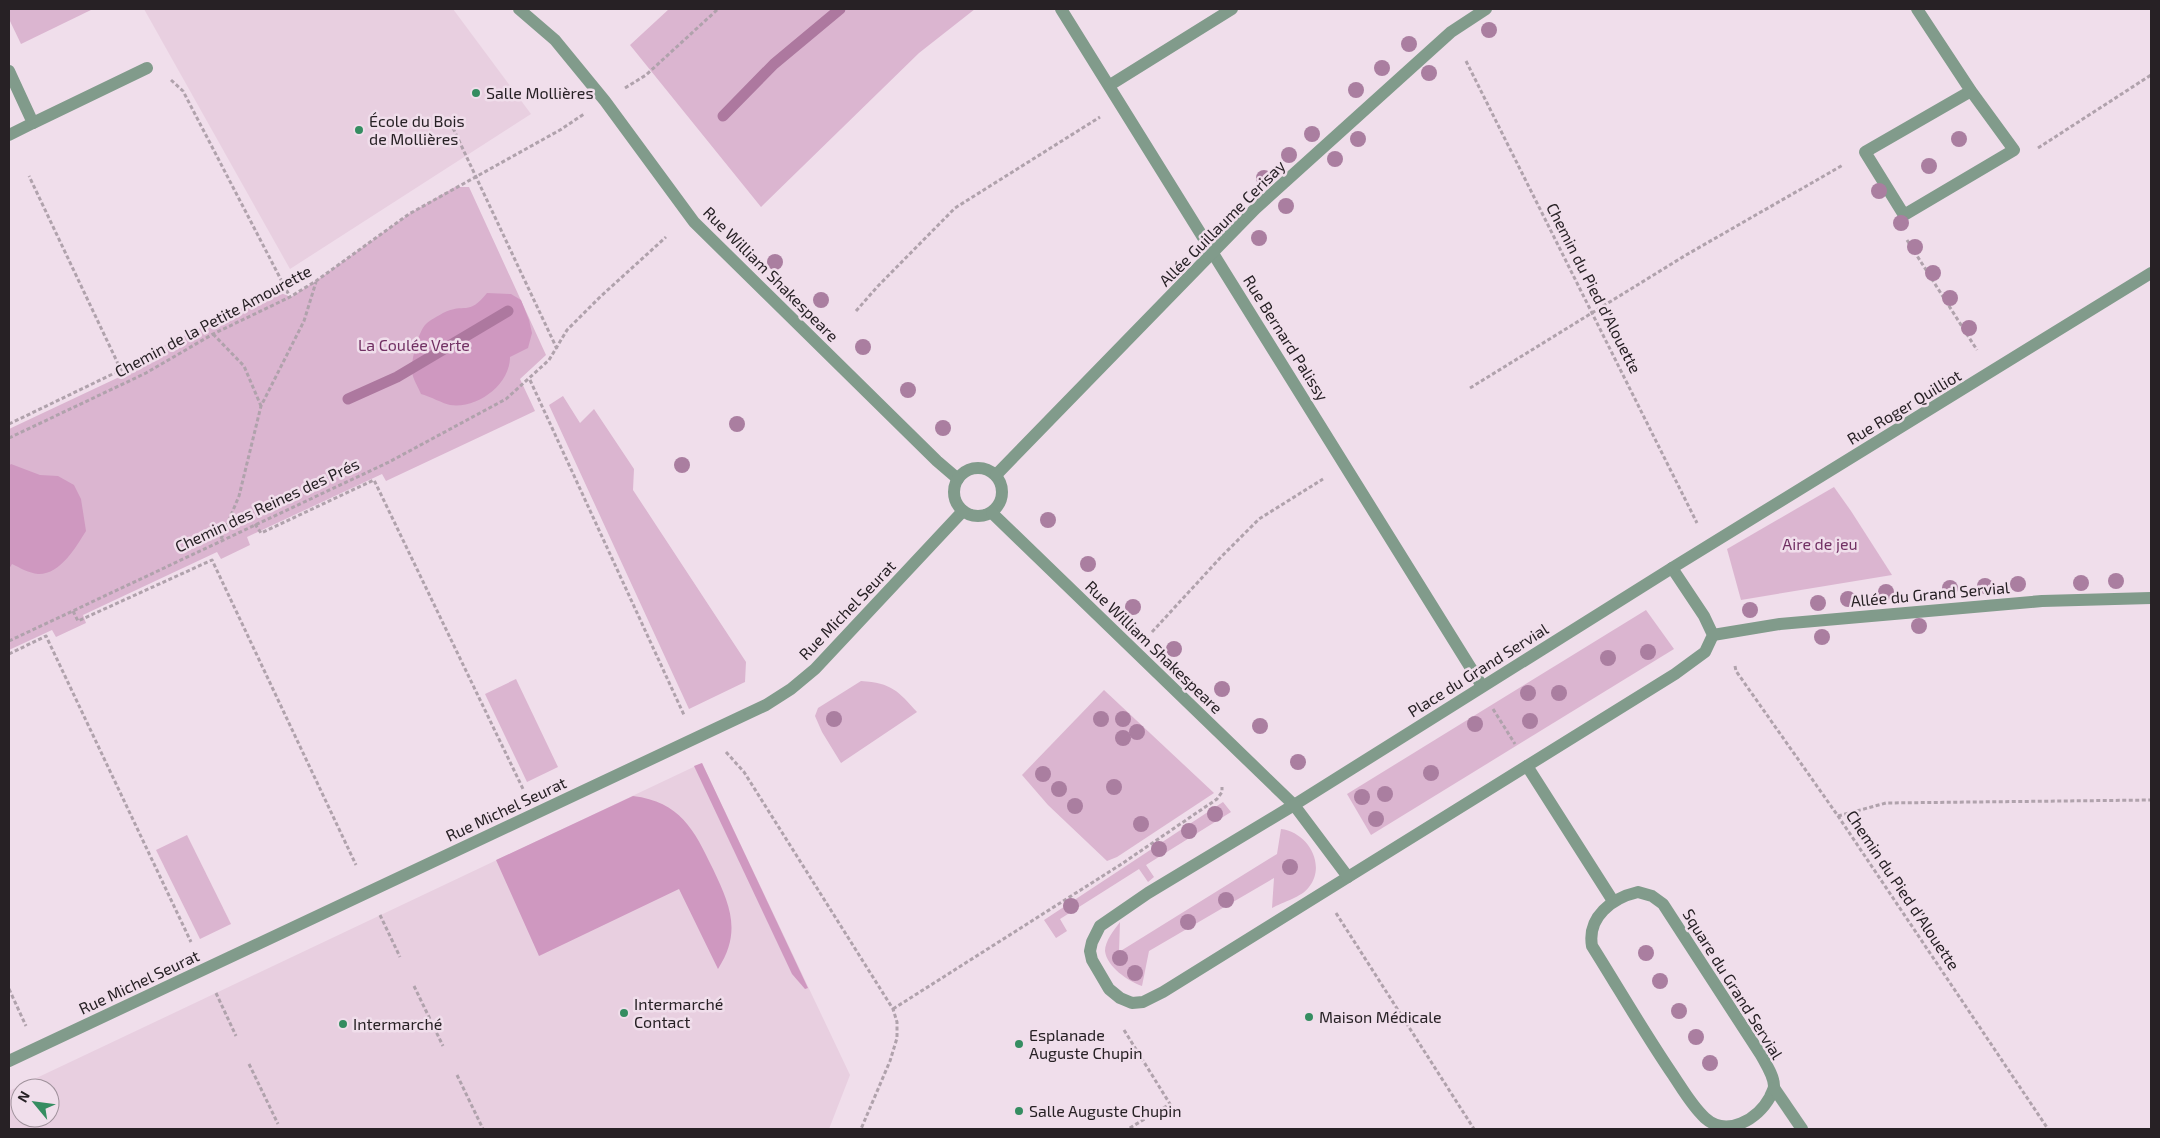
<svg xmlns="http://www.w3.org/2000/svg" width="2160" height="1138" viewBox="0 0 2160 1138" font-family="'Exo 2',sans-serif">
  <rect width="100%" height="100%" fill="#f0deeb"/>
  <!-- built -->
  <g fill="#e8cfe0" fill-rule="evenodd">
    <polygon points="144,9 453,9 531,114 290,269"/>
    <path d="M 702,763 L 850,1075 L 829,1129 L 9,1129 L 9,1091 ZM 20,1088 L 50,1088 L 50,1118 L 20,1118 Z"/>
  </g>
  <!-- green -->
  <g fill="#dbb5d0">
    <polygon points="9,9 93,9 21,44 9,19"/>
    <polygon points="669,9 975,9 919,53 761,207 630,45"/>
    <polygon points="455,187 469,187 546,355 520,379 535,411 386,481 382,474 247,537 250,545 221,559 217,552 83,615 86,623 56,637 52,630 9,650 9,429 132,371 129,363 276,291 291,297 316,281 409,214"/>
    <polygon points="563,396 580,423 594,409 634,469 633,490 746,662 745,682 689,709 549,405"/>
    <polygon points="1834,487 1851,511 1892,575 1741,600 1727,549"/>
    <polygon points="1646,610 1674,649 1371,835 1347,794"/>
    <polygon points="516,679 558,767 527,782 485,694"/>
    <path d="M 861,681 C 892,683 898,691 917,712 L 841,763 L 822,732 L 815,716 L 818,708 Z"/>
    <polygon points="1104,690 1214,793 1117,857 1107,861 1048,805 1022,775"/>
    <polygon points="1223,802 1231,812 1146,865 1154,877 1148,882 1139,869 1060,919 1067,931 1056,938 1044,920"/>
    <path d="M 1281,829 C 1307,832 1327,864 1309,887 C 1302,897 1283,902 1272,908 L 1274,878 L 1149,951 L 1142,986 C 1128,981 1107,967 1105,951 C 1105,941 1114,930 1120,922 L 1119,952 L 1277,854 Z"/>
    <polygon points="187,835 231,924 200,939 156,850"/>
  </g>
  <!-- forest -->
  <g fill="#cf98c0">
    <path d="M 487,293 L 511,294 L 521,300 L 529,320 L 532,333 L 528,348 L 510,357 C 510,385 477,409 450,405 C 444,404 429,396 421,394 C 418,387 413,379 412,372 C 411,360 418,332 426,324 C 430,320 438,316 443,313 C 465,302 468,317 487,293 Z"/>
    <path d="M 11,464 L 40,475 L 58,476 L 74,485 L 81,499 L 86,531 C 76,547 60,575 38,574 C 29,573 20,568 12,564 L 9,569 L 9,466 Z"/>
    <polygon points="702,763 808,988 805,989 792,974 694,766"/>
    <path d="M 633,796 C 680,802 694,829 713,869 C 730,905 742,932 718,969 L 679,889 L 539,956 L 496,860 Z"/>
  </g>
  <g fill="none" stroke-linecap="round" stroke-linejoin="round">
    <!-- stream -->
    <g stroke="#ad789f" stroke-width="11">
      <polyline points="723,116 774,64 840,9"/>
      <polyline points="348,399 397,377 508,311"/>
    </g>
    <!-- path -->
    <g stroke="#b0a2ac" stroke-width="3" stroke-dasharray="4 2.5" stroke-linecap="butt">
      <polyline points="1466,61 1697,523"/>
      <polyline points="171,80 183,91 290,297"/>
      <polyline points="625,88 646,75 718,9"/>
      <polyline points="453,128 557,349"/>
      <polyline points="2038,148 2151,75"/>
      <polyline points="1907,240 1977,350"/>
      <polyline points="856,311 878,286 955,208 1100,117"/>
      <polyline points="213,334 244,366 261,406"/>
      <polyline points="530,380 684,715"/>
      <polyline points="1470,388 1686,255 1843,165"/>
      <polyline points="9,424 121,370 29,176"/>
      <polyline points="9,438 146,373 213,334 290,297 316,281 409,214 560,130 584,114"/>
      <polyline points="255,524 261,533 374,480 524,791"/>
      <polyline points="221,539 239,496 261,406 304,321 316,282"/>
      <polyline points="73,611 78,621 212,560 356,865"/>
      <polyline points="1152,632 1221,557 1259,519 1323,479"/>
      <polyline points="9,641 389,462 506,399 549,360 567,330 600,297 666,237"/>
      <polyline points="9,654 46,636 191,942"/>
      <polyline points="1735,666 1736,671 1838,816 2048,1129"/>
      <polyline points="1493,709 1515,744"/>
      <polyline points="726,752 744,772 893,1009 897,1022 897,1038 890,1061 861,1129"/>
      <polyline points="1838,816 1886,803 2151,800"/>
      <polyline points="1336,913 1474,1129"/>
      <polyline points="380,915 400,957"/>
      <polyline points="414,986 443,1046"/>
      <polyline points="9,989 26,1026"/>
      <polyline points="216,993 236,1036"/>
      <polyline points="893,1009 1120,865 1217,799 1222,792 1222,787"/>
      <polyline points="1124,1030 1170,1104 1128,1129"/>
      <polyline points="249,1064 278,1124"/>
      <polyline points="457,1075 483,1129"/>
    </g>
    <!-- minor -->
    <g stroke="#819b8b" stroke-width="12">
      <polyline points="519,9 555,40 605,101 694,222 937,461 958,479"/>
      <polyline points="1061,9 1482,686"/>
      <polyline points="1917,9 1971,91 2014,150 1904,215 1865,152 1971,91"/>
      <polyline points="9,71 33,123 9,135"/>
      <polyline points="1110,85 1232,9"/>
      <polyline points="33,123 147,68"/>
      <circle cx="978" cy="492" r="24"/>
      <polyline points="996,475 1255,209 1451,32 1486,9"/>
      <polyline points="992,513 1294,805 1148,893 1100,926 1092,942 1090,951 1092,960 1109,989 1120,998 1132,1003 1143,1002 1163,992 1348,877"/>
      <polygon points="1672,568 1704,616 1713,635 1705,652 1675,674 1348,877 1294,805"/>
      <polyline points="1672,568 2151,273"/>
      <polyline points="1713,635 1780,624 2042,601 2151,598"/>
      <polyline points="1527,766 1613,901"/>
      <path d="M 1638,892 L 1652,896 L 1663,904 L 1761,1055 C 1766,1064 1774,1076 1774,1086 C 1774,1090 1771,1093 1770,1097 C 1758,1119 1727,1138 1705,1118 C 1692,1106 1683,1090 1673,1075 C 1645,1034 1619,989 1592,946 C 1587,917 1612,898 1638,892 Z"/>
      <polyline points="9,1061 766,705 791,689 815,669 963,511"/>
      <polyline points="1774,1088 1802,1129"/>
    </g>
  </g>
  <!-- trees -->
  <g fill="#aa7ea0">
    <circle cx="1489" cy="30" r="8"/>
    <circle cx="1409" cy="44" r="8"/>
    <circle cx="1382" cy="68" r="8"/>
    <circle cx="1429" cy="73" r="8"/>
    <circle cx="1356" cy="90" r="8"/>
    <circle cx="1312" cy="134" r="8"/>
    <circle cx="1358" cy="139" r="8"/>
    <circle cx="1959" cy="139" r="8"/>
    <circle cx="1289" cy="155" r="8"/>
    <circle cx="1335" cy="159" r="8"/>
    <circle cx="1929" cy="166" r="8"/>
    <circle cx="1264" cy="178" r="8"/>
    <circle cx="1879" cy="191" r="8"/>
    <circle cx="1286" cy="206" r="8"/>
    <circle cx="1901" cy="223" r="8"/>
    <circle cx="1259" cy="238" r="8"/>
    <circle cx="1915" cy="247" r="8"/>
    <circle cx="775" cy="262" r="8"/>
    <circle cx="1933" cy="273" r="8"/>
    <circle cx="1950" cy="298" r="8"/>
    <circle cx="821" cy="300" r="8"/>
    <circle cx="1969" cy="328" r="8"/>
    <circle cx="863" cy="347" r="8"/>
    <circle cx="908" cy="390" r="8"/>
    <circle cx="737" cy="424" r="8"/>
    <circle cx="943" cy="428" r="8"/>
    <circle cx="682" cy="465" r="8"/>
    <circle cx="1048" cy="520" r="8"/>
    <circle cx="1088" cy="564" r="8"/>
    <circle cx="2116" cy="581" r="8"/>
    <circle cx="2081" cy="583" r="8"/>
    <circle cx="2018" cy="584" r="8"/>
    <circle cx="1985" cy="586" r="8"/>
    <circle cx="1950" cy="588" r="8"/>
    <circle cx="1886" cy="592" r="8"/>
    <circle cx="1848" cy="599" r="8"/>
    <circle cx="1818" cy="603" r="8"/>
    <circle cx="1133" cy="607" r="8"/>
    <circle cx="1750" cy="610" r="8"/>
    <circle cx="1919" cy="626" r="8"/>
    <circle cx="1822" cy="637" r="8"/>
    <circle cx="1174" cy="649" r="8"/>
    <circle cx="1648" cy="652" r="8"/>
    <circle cx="1608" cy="658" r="8"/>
    <circle cx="1222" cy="689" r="8"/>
    <circle cx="1528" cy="693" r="8"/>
    <circle cx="1559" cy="693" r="8"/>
    <circle cx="834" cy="719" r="8"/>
    <circle cx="1101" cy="719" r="8"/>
    <circle cx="1123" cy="719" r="8"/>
    <circle cx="1530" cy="721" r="8"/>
    <circle cx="1475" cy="724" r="8"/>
    <circle cx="1260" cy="726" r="8"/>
    <circle cx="1137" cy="732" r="8"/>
    <circle cx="1123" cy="738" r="8"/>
    <circle cx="1298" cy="762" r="8"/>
    <circle cx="1431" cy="773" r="8"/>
    <circle cx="1043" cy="774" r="8"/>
    <circle cx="1114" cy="787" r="8"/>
    <circle cx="1059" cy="789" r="8"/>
    <circle cx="1385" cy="794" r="8"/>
    <circle cx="1362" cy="797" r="8"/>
    <circle cx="1075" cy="806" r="8"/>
    <circle cx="1215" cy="814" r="8"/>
    <circle cx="1376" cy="819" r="8"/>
    <circle cx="1141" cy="824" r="8"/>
    <circle cx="1189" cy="831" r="8"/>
    <circle cx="1159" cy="849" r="8"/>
    <circle cx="1290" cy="867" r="8"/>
    <circle cx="1226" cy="900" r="8"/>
    <circle cx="1071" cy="906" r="8"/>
    <circle cx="1188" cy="922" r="8"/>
    <circle cx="1646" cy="953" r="8"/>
    <circle cx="1120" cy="958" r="8"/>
    <circle cx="1135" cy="973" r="8"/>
    <circle cx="1660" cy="981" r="8"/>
    <circle cx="1679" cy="1011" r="8"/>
    <circle cx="1696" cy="1037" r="8"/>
    <circle cx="1710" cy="1063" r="8"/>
  </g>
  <!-- markers -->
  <g fill="#358d61" stroke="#f0deeb" stroke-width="2">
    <circle cx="476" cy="93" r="5"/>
    <circle cx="359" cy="130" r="5"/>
    <circle cx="624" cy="1013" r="5"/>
    <circle cx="1309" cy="1017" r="5"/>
    <circle cx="343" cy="1024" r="5"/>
    <circle cx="1019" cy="1044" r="5"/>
    <circle cx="1019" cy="1111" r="5"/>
  </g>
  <g text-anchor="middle" stroke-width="5" stroke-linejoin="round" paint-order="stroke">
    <!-- poi labels -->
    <g font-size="16" fill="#272125" stroke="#f0deeb" text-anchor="start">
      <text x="486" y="99">Salle Mollières</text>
      <text x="369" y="127">École du Bois<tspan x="369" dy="18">de Mollières</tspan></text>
      <text x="634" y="1010">Intermarché<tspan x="634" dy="18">Contact</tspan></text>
      <text x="1319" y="1023">Maison Médicale</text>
      <text x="353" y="1030">Intermarché</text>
      <text x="1029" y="1041">Esplanade<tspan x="1029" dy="18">Auguste Chupin</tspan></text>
      <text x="1029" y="1117">Salle Auguste Chupin</text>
    </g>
    <!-- street labels -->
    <g font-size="16" fill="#272125" stroke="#f0deeb">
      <text transform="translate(1222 223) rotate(-45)" y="6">Allée Guillaume Cerisay</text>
      <text transform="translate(771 274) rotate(45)" y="6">Rue William Shakespeare</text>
      <text transform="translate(1594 288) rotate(63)" y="6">Chemin du Pied d'Alouette</text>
      <text transform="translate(213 321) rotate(-28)" y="6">Chemin de la Petite Amourette</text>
      <text transform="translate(1286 338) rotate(58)" y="6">Rue Bernard Palissy</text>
      <text transform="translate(1904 407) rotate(-31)" y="6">Rue Roger Quilliot</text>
      <text transform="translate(267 505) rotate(-25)" y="6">Chemin des Reines des Prés</text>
      <text transform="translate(1930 594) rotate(-5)" y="6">Allée du Grand Servial</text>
      <text transform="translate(847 610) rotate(-46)" y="6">Rue Michel Seurat</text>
      <text transform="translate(1154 647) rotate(44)" y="6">Rue William Shakespeare</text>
      <text transform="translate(1478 670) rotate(-32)" y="6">Place du Grand Servial</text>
      <text transform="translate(506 809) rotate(-25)" y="6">Rue Michel Seurat</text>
      <text transform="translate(1903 890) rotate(56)" y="6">Chemin du Pied d'Alouette</text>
      <text transform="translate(139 982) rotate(-25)" y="6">Rue Michel Seurat</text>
      <text transform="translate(1733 984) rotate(58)" y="6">Square du Grand Servial</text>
    </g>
    <!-- park labels -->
    <g font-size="16" fill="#713063" stroke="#f0deeb">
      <text x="414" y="351">La Coulée Verte</text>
      <text x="1820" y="550">Aire de jeu</text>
    </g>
  </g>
  <!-- border -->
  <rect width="2160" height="1138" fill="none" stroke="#272125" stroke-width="20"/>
  <!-- north arrow -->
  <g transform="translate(35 1103) rotate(299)"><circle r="24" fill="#f0deeb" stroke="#a0929c"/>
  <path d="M0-4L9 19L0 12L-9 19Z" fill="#358d61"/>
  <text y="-8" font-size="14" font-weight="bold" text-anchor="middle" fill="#272125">N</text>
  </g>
</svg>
